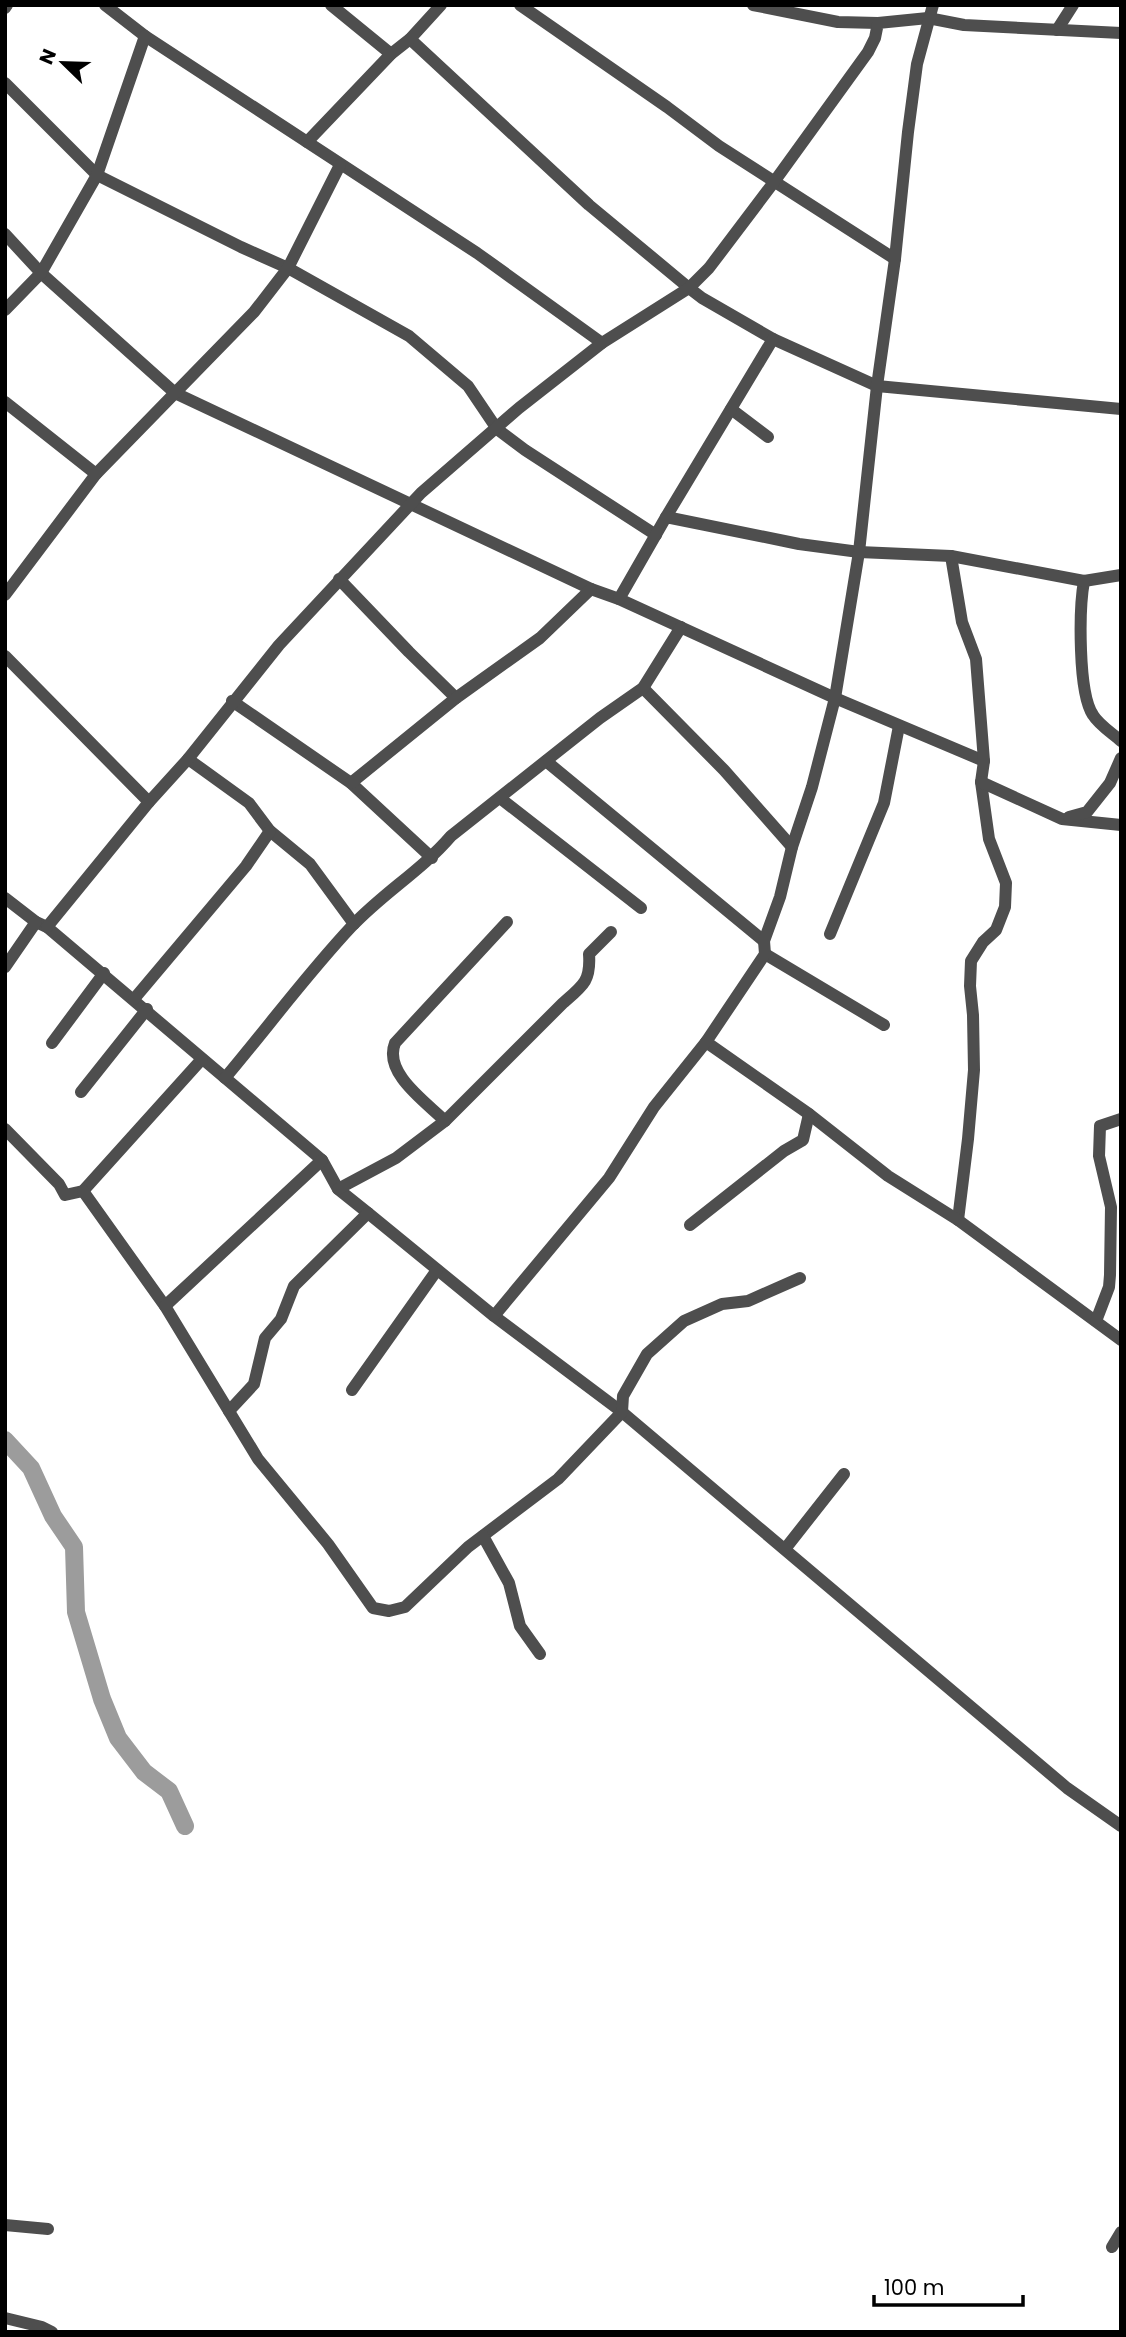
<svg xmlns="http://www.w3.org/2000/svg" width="1126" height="2337" viewBox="0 0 1126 2337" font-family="Poppins,sans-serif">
  <rect width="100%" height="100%" fill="#fff"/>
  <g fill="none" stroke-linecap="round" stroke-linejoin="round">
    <!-- river -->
    <polyline stroke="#9c9c9c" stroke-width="18" points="5,1440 31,1468 53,1516 74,1547 76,1612 102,1699 118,1738 144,1772 169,1791 185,1826"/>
    <!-- minor -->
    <g stroke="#4e4e4e" stroke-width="12">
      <polyline points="105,5 145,36 477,253 602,343"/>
      <polyline points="331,5 391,54"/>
      <polyline points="520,5 667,107 719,146 895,259"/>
      <polyline points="753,5 838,22 878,23"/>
      <polyline points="5,8 7,5"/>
      <polyline points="1057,30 1073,5"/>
      <polyline points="410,39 589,205 689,288 702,298 773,339 877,386 1121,409"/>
      <polyline points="5,83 97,175 241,247 288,268 409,336 468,386 497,429 525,450 656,535"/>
      <polyline points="307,142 391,54 410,39 441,5"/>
      <polyline points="5,234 41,273 175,393 591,589 619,599 835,698 984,761"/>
      <polyline points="5,310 41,273 97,175 145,36"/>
      <polyline points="5,402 96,474"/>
      <polyline points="731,409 768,437"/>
      <polyline points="666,517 773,339"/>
      <polyline points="951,556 962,622 976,659 984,761 981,782 989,839 1006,883 1005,907 996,930 983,942 971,961 970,986 973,1015 974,1070 968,1139 958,1220"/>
      <polyline points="339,579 409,652 456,698"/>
      <path d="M 1084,581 C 1079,609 1078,693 1093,715 C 1099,725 1112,733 1121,741"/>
      <polyline points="5,595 96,474 254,312 288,268 340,165"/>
      <polyline points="619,599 666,517 799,544 859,552 951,556 1084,581 1121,575"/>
      <polyline points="5,656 149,802"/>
      <polyline points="643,688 724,770 792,847"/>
      <polyline points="232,701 351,783 432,858"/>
      <polyline points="188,759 249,803 270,831 310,864 354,924"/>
      <polyline points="546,761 764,941"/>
      <polyline points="981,782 1062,819 1121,825"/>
      <polyline points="351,783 456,698 540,638 591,589"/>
      <polyline points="500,798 641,908"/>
      <polyline points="1069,817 1087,812 1110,783 1121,758"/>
      <polyline points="5,898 36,922 47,927 322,1160 338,1189 368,1213 494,1316 622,1412 1067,1788 1121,1826"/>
      <polyline points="47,927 149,802 188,759 279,645 421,493 519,408 602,343 689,288 709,268 774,182 868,52 875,38 878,23 928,18 964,25 1121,33"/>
      <polyline points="830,934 884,803 899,726"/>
      <polyline points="765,954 884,1025"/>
      <polyline points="5,967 36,922"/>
      <polyline points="134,999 246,866 270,831"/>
      <polyline points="706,1042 809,1114 888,1176 958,1220 1121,1340"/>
      <polyline points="52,1043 104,973"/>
      <path d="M 225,1078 C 268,1027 307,974 352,926 C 383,893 422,870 451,836 L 600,718 L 643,688 L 681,627"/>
      <polyline points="81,1092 147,1009"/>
      <path d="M 445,1121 C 426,1102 383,1073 395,1043 L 507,922"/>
      <polyline points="5,1129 59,1184 65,1195 83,1191 202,1059"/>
      <path d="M 338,1189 L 396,1158 L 445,1121 L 563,1003 C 583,986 591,981 589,954 L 611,932"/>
      <polyline points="83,1191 165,1306 258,1459 328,1544 373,1608 389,1611 405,1607 468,1547 558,1479 622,1412 623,1396 647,1354 684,1321 722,1304 748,1301 800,1278"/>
      <polyline points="690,1225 784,1151 803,1140 809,1114"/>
      <polyline points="165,1306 322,1160"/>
      <polyline points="494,1316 609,1178 654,1107 706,1042 765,954 764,941 780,897 792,847 812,787 835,698 859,552 877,386 895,259 908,132 917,64 933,5"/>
      <polyline points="1096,1321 1109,1287 1110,1275 1111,1207 1099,1156 1100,1126 1121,1119"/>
      <polyline points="352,1390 437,1270"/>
      <polyline points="229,1411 254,1384 265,1338 281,1319 294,1286 368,1213"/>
      <polyline points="483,1536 509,1583 520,1626 540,1654"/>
      <polyline points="785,1549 844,1474"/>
      <polyline points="5,2225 48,2229"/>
      <polyline points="1112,2247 1121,2232"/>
      <polyline points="5,2318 42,2327 52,2332"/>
    </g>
  </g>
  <!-- border -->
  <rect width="1126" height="2337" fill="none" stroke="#000000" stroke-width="14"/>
  <!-- north arrow -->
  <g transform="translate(63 63) rotate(293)" stroke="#ffffff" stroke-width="5" paint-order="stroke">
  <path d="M0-5L12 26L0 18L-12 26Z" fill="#000000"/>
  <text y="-10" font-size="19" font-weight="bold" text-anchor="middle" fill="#000000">N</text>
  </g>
  <!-- scale -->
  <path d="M874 2295v10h149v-10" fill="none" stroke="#000000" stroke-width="3.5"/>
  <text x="884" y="2295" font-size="21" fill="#000000" stroke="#ffffff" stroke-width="5" paint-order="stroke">100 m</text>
</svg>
